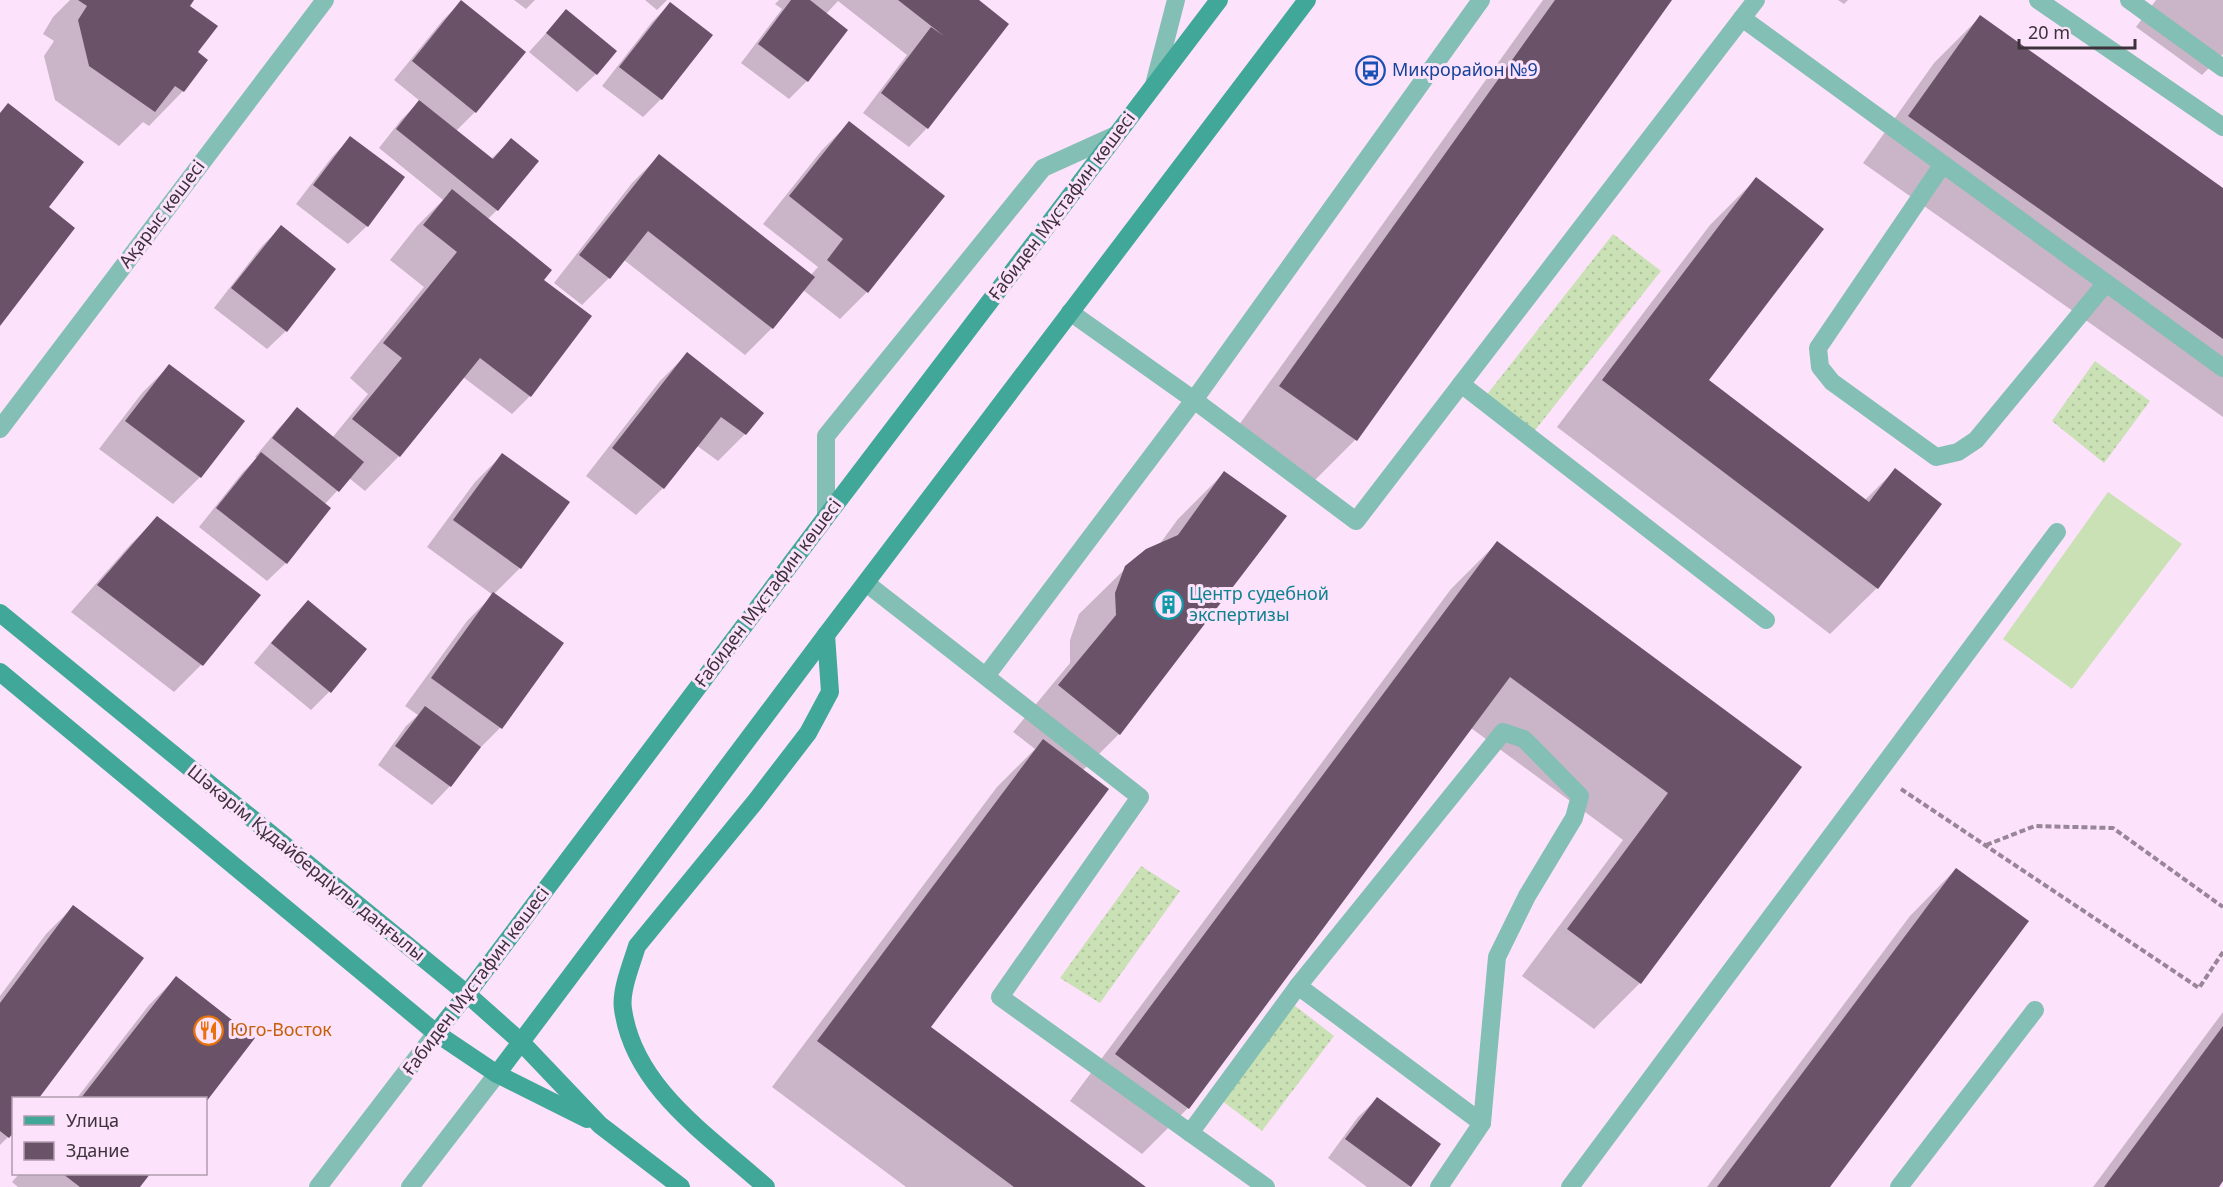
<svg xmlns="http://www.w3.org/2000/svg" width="2223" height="1187" viewBox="0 0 2223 1187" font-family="'Noto Sans',sans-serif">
  <defs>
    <pattern id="grass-dots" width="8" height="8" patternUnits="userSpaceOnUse" patternTransform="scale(1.5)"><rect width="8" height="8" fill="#cae0b5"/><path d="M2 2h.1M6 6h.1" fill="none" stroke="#aec19d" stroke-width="1.8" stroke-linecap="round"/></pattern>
  </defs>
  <rect width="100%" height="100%" fill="#fde2fb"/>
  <!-- grass -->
  <g fill="url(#grass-dots)">
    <polygon points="1613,234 1661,271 1532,434 1485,397"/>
    <polygon points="2095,361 2150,401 2104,463 2052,421"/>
    <polygon points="1141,866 1180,891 1100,1003 1060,978"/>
    <polygon points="1294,1005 1334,1036 1262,1131 1221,1100"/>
  </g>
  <!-- garden -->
  <polygon fill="#cae0b5" points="2108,492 2182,544 2072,689 2003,639"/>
  <!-- shadow -->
  <g fill="#0003">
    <polygon points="70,0 193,0 188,6 196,52 183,91 149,126 143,122 119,146 55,100 44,56 54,41 43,34 53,17"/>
    <polygon points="514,0 535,0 526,9"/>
    <polygon points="645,0 667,0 657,10"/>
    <polygon points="779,0 976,0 975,65 927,128 909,147 863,113 907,55 838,1 826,14 807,81 789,99 741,63 782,9 775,4"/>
    <polygon points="1543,0 1670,0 1355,440 1309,486 1234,432"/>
    <polygon points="1838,0 1848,0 1844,4"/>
    <polygon points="2156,0 2223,0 2223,54 2202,75 2136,27"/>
    <polygon points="462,1 524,52 475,112 456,131 491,159 511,140 497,210 487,220 542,280 530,396 512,414 463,377 399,456 365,491 349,478 324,505 329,508 286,563 267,581 199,527 243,472 257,458 255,457 279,428 297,409 332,438 368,394 350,378 424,287 390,260 417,226 443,200 379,148 401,120 420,101 394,80 443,20"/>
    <polygon points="670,4 661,99 643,117 602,86 652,22"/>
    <polygon points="566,11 596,74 577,92 529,52"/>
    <polygon points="1980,17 2223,189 2223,417 1863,163 1934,63"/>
    <polygon points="849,123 867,292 840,319 803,290 772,328 745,355 624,260 609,278 582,305 554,283 632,183 659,156 810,276 818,267 763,224 822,150"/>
    <polygon points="350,138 367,226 348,244 296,204 332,157"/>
    <polygon points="1756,179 1707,380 1865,500 1895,470 1940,505 1877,588 1830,634 1557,427 1710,225"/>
    <polygon points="281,227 286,331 267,349 214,308 262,246"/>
    <polygon points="687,354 762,413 745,434 718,461 696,445 663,488 636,515 586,476 660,381"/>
    <polygon points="169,366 243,421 200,477 173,504 99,449 142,393"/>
    <polygon points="502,455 520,568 494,594 562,644 500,728 473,755 450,786 432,805 378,765 406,726 418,715 405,706 467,621 493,595 427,547 475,482"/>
    <polygon points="1224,473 1119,734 1082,771 929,1027 1144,1187 906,1187 772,1087 997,787 1035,749 1013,732 1070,663 1070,640 1079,614 1126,568 1159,545 1178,519"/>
    <polygon points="157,518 259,596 201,665 174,692 71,612 130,545"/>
    <polygon points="1497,543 1800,767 1640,983 1594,1029 1522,976 1623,840 1471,728 1188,1108 1142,1154 1070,1101 1451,589"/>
    <polygon points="308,602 365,649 329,692 311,710 254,663 289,621"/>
    <polygon points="1956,869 1828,1187 1707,1187 1910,916"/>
    <polygon points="73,907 142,958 37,1098 14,1098 8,1137 0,1145 0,996 46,934"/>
    <polygon points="176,978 253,1039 206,1100 77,1098 149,1005"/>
    <polygon points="2223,1012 2223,1179 2217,1187 2093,1187"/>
    <polygon points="1377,1099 1439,1145 1409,1187 1367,1187 1328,1158 1358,1117"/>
    <polygon points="19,1174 148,1174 138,1187 18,1187 12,1182"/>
  </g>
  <!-- building -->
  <g fill="#6a5369">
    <polygon points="78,0 194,0 190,6 218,26 198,52 208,60 184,92 175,86 155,112 89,66 78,20 87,6"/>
    <polygon points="461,0 526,52 476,113 412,61"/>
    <polygon points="791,0 810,0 848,30 808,82 758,44"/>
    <polygon points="898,0 979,0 1009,24 928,129 881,93 931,27 944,36"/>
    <polygon points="1555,0 1672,0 1357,441 1279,386"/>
    <polygon points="670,2 713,35 662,100 619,67"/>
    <polygon points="566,9 617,51 597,75 546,33"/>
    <polygon points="1980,15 2223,188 2223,339 1908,116"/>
    <polygon points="419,100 493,159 511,138 539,161 498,211 396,129"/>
    <polygon points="8,103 84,162 49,207 75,228 0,326 0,113"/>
    <polygon points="849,121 945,196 868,293 827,260 843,239 789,196"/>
    <polygon points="350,136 405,177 368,227 313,185"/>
    <polygon points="659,154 815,277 773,329 648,231 610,279 579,255"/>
    <polygon points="1756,177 1824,229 1709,380 1869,502 1895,468 1942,504 1878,589 1602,380"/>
    <polygon points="452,189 552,270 544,280 592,316 531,397 480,358 400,457 352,419 402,358 383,343 457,252 423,225"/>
    <polygon points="281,225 336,269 287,332 231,288"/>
    <polygon points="687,352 764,413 746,435 721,417 664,489 612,448"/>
    <polygon points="169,364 245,421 201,478 125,421"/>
    <polygon points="297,407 364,462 339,492 272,438"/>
    <polygon points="261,452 331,508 287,564 216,508"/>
    <polygon points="502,453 570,502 521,569 453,520"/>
    <polygon points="1224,471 1287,516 1120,735 1058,685 1116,615 1115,593 1125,566 1146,549 1178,535"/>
    <polygon points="157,516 261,595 203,666 97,585"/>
    <polygon points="1497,541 1802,767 1641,984 1567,929 1668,793 1510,677 1189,1109 1115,1054"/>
    <polygon points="493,592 564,643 502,729 431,678"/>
    <polygon points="308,600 367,649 331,693 271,643"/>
    <polygon points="425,706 481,747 451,787 395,746"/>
    <polygon points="1043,739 1109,789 931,1027 1146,1187 1014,1187 817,1041"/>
    <polygon points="1956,868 2029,921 1830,1187 1717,1187"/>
    <polygon points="73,905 144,958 39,1098 14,1098 14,1132 9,1138 0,1131 0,1003"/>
    <polygon points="176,976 255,1038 206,1102 206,1098 81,1098"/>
    <polygon points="2223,1026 2223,1181 2219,1187 2104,1187"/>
    <polygon points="1377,1097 1441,1144 1411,1187 1345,1139"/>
    <polygon points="63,1174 150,1174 140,1187 80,1187"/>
  </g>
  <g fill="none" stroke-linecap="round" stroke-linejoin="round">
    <!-- path -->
    <g stroke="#988597" stroke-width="4" stroke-dasharray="6 3" stroke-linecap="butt">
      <polyline points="1901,789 2199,988 2223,952"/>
      <polyline points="1986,845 2035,826 2113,828 2223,907"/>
    </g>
    <!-- service -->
    <g stroke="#83bfb4" stroke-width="18">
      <polyline points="2038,0 2223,127"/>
      <polyline points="2129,0 2223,68"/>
      <polyline points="1742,18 2223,368"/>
      <polyline points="1154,85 1176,0"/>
      <polyline points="1943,164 1818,348 1820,367 1832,382 1936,457 1958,452 1976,440 2106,283"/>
      <polyline points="1070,312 1194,400 1356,521 1756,0"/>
      <polyline points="1461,384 1766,620"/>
      <polyline points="826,517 826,436 1043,168 1116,135"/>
      <polyline points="866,583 1140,797 1000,997 1266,1187"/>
      <polyline points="986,676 1194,400 1481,0"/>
      <polyline points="1298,986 1503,732 1524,739 1580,796 1574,818 1527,896 1497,957 1482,1123"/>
      <polyline points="1190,1133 1298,986 1482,1123 1439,1187"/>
      <polyline points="1570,1187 2057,532"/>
      <polyline points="1899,1187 2035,1010"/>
    </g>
    <!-- minor -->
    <polyline stroke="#83bfb4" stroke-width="18" points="0,429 325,0"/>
    <!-- tertiary -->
    <g stroke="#83bfb4" stroke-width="18">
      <polyline points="318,1187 436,1033"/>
      <polyline points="410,1187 497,1074"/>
    </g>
    <!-- secondary -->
    <g stroke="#41a899" stroke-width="18">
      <polyline points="0,613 467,994 521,1042 600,1125 681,1187"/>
      <polyline points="0,672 436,1033 497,1074 587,1119"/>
      <polyline points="436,1033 467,994 826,517 1219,0"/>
      <polyline points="497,1074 826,635 1307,0"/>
      <path d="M 766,1187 C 711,1137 634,1089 623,1009 C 620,991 632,963 637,946 L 755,802 L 808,733 L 830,692 L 826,635"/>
    </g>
  </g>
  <!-- icons -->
  <defs>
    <symbol id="bus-ring" viewBox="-11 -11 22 22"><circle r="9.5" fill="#fde2fb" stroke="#1a4fb4" stroke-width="1.5"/><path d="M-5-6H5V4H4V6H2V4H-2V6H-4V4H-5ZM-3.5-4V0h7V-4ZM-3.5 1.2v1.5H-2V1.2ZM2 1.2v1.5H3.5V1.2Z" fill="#1a4fb4"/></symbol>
    <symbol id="building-ring" viewBox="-11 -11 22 22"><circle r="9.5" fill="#fde2fb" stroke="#0f9aa8" stroke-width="1.5"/><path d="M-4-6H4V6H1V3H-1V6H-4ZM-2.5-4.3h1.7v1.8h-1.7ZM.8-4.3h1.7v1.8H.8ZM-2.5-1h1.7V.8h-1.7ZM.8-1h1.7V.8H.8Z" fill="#0f9aa8"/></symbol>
    <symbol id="restaurant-ring" viewBox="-11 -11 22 22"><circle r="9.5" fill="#fde2fb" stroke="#e8710a" stroke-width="1.5"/><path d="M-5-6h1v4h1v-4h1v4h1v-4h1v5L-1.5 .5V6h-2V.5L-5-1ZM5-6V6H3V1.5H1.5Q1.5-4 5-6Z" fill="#e8710a"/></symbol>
  </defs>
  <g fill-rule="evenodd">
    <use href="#bus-ring" x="1354" y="54" width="33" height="33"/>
    <use href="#building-ring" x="1152" y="588" width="33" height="33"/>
    <use href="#restaurant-ring" x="192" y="1014" width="33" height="33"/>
  </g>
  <g text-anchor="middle" stroke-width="6" stroke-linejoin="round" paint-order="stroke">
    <!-- transit labels -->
    <g font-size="18" fill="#164399" stroke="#fde2fb" text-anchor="start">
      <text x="1392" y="76">Микрорайон №9</text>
    </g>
    <!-- street labels -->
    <g font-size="18" fill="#3d323c" stroke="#fde2fb">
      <text transform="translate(1062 206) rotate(-53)" y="6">Ғабиден Мұстафин көшесі</text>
      <text transform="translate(162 214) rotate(-53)" y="6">Ақарыс көшесі</text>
      <text transform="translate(768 593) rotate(-53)" y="6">Ғабиден Мұстафин көшесі</text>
      <text transform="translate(306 863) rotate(39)" y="6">Шәкәрім Құдайбердіұлы даңғылы</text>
      <text transform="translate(476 981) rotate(-53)" y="6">Ғабиден Мұстафин көшесі</text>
    </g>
    <!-- culture labels -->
    <g font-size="18" fill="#0d838f" stroke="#fde2fb" text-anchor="start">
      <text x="1189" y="600">Центр судебной<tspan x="1189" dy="21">экспертизы</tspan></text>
    </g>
    <!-- food labels -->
    <g font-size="18" fill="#c56008" stroke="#fde2fb" text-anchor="start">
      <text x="230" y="1036">Юго-Восток</text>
    </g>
  </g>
  <!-- legend -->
  <rect x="12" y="1097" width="195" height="78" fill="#fde2fb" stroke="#b09caf" stroke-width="1.5"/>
  <rect x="24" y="1116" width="30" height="9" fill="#41a899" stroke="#b09caf" stroke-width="1.5"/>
  <text x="66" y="1127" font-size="18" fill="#3d323c">Улица</text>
  <rect x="24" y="1142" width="30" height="18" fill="#6a5369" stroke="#b09caf" stroke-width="1.5"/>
  <text x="66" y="1157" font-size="18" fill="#3d323c">Здание</text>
  <!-- scale -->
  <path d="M2019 39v9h116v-9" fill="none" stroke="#3d323c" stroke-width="3"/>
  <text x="2028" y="39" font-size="18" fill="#3d323c" stroke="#fde2fb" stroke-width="4.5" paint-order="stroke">20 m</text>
</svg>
